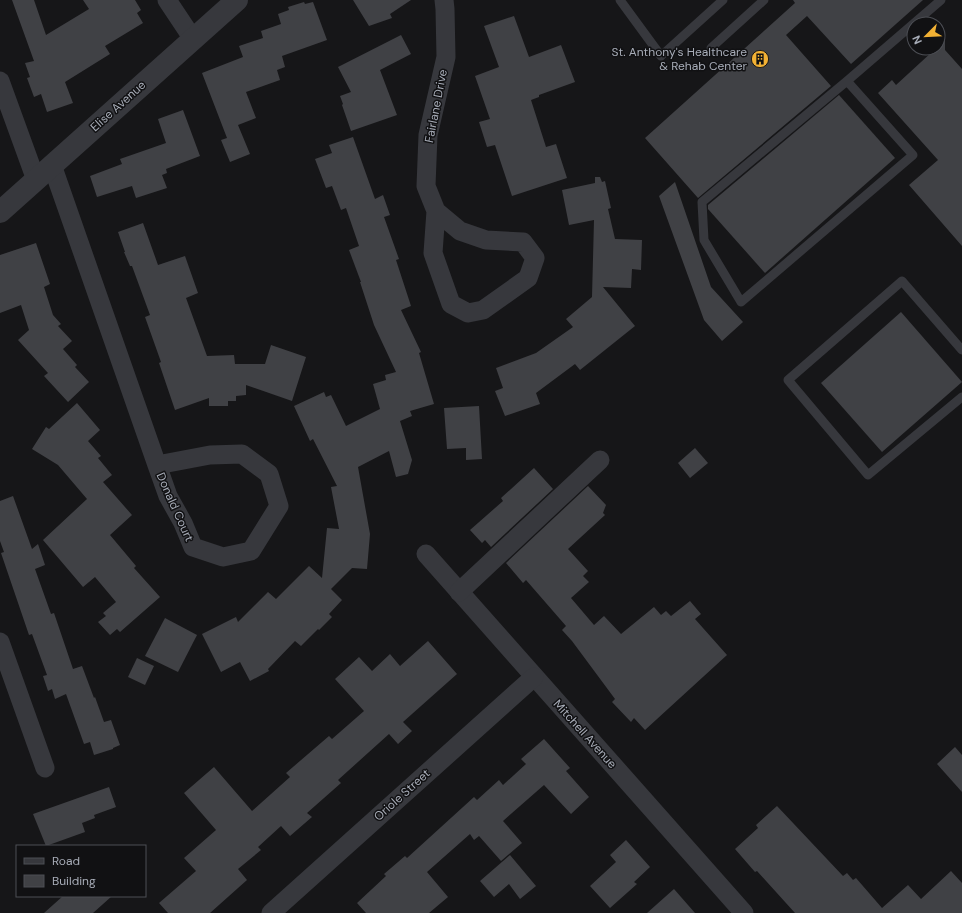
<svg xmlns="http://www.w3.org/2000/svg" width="962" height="913" viewBox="0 0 962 913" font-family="'DM Sans',sans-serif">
  <rect width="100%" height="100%" fill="#161618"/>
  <!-- building -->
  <g fill="#404145">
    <polygon points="12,0 34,0 46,35 89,9 83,0 135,0 141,10 137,13 143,23 105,46 110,54 65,82 73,103 47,112 41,94 34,97 27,78 30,77 25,63 34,61"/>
    <polygon points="353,0 411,0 390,14 392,18 369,26"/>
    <polygon points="793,0 923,0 851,64 807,16 786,35 831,86 698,198 645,138 795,3"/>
    <polygon points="304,2 305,4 313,2 327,40 282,56 285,67 277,70 280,80 246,92 256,118 238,125 250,154 230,162 221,140 227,138 202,73 243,57 239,46 263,38 261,31 281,24 278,14 289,10 288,7"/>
    <polygon points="514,16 529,57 561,45 575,82 539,95 539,97 531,100 546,147 556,144 567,178 512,196 495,145 487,147 479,122 490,119 475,76 499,67 484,26"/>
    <polygon points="401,35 411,54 380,70 397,115 351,131 342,105 343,104 340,96 351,92 338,67"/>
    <polygon points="945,40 945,50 962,69 962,246 909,185 938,160 878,93 892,80 896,85"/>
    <polygon points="839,95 895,158 765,273 708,209 708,205"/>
    <polygon points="183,110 200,156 166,169 167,173 162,175 167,188 136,198 132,186 97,197 90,176 122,164 120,159 166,143 158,119"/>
    <polygon points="353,137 375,199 383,195 390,215 384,217 399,259 396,260 411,306 401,310 421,352 419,353 434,404 410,411 412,416 400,421 412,460 408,474 396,477 389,451 358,467 370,534 367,569 352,568 331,589 342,600 329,614 332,617 319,630 318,629 301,646 295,641 268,669 269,671 250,681 240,662 221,672 202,634 236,617 238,622 268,592 276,599 309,566 322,578 327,528 339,529 331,487 337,486 313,439 310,441 294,406 324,392 326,397 331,395 346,426 380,409 373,384 386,380 385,375 396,372 374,325 360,282 361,282 349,250 359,246 346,208 341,210 332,186 326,188 315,159 332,153 329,145"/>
    <polygon points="595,177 600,177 602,182 605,181 611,208 608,209 615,239 642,240 641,270 632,269 631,288 603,287 635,326 580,370 575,364 536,393 540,404 505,416 495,391 503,388 496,368 536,353 573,327 566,319 592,297 594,220 569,225 562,190 595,183"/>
    <polygon points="675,182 711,287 743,322 722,341 704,320 659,196"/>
    <polygon points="143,223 158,265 185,256 198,293 186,298 207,356 234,355 235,364 265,364 271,345 306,357 292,401 246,385 246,395 236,396 236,401 228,401 228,406 209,406 209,398 175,410 159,363 161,362 145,317 150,315 132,266 130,266 124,252 125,252 118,232"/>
    <polygon points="36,243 50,284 44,287 53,315 61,324 58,326 72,341 63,349 77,365 75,367 89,382 68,402 44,376 48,373 18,340 29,330 21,305 0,313 0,255"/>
    <polygon points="901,312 962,382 882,452 821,383"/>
    <polygon points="77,403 100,430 88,441 101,456 98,458 112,475 103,482 132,515 110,535 136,566 134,568 160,597 120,632 117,629 110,635 98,622 106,616 103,613 116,602 95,577 83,587 43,540 87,499 58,465 32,449 46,427 49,429"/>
    <polygon points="479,406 482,459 466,460 466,448 447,449 444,408"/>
    <polygon points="695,448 708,463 690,478 678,463"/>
    <polygon points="534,468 553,489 491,547 485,540 482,543 470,530 503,501 501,498"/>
    <polygon points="588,486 606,505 603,513 605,515 568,549 588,571 583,576 589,582 571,598 594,625 604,616 621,634 654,607 661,615 666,611 671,616 690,601 701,614 695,619 727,655 645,730 634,718 631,722 612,702 615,699 572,641 562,630 566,626 526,580 523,583 506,563"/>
    <polygon points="13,496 32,549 38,544 45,565 35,569 51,614 54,613 73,669 82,666 94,698 95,697 104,722 111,720 120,745 113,748 113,749 94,755 90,742 84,744 66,694 55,699 52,689 48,691 43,676 47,675 32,634 29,635 1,553 4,552 0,541 0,501"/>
    <polygon points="165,618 197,635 178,672 145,656"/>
    <polygon points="428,641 457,674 403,722 412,731 398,744 389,734 338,780 341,783 307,813 312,817 290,836 281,826 258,847 261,850 238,869 247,880 210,913 168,913 159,903 196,871 184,858 216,830 184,793 214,767 252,811 290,777 286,773 329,736 332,739 364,711 335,679 359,657 372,671 390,654 400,666"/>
    <polygon points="137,658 154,666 145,685 128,677"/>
    <polygon points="544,739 570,768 566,771 589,797 571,814 544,785 503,821 522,843 501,861 479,836 474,840 470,834 427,872 448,897 429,913 366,913 357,903 386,876 384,874 405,856 407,858 474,797 477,800 499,780 503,785 526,764 521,759"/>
    <polygon points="955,747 962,755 962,792 937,764"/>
    <polygon points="109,787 116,807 94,815 95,818 82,823 85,832 46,846 33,814"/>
    <polygon points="777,806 843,876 847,873 853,880 856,878 882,908 908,885 921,899 951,871 962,883 962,913 795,913 757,871 755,872 735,849 758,828 756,825"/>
    <polygon points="626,840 650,867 634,882 637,884 610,908 590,886 616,862 610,855"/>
    <polygon points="510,855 536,886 520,899 509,884 494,897 480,881"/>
    <polygon points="674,889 695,913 647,913"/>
    <polygon points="63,896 112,896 93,913 44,913"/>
  </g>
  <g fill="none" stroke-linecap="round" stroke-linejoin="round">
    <!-- service -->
    <g stroke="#37383d" stroke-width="9">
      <polyline points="620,0 661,56 723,0"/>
      <polyline points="711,48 764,0"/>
      <polyline points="847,81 913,155 741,302 704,240 702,202 847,81 941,0"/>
      <polyline points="962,350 902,281 788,380 868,475 962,397"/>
    </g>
    <!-- minor -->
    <g stroke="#37383d" stroke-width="19">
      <polyline points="167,0 193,39"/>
      <polyline points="0,81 36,180"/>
      <polyline points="52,165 157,465 168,496 183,523 193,547 223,557 251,551 279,506 269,474 242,454 210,455 157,465"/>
      <polyline points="436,211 460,231 486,240 523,242 535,258 528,278 483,310 468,313 451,304 433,253 436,211 426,186 428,135 446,57 445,9 444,0"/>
      <polyline points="426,554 744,913"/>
      <polyline points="459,592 600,460"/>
      <polyline points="0,642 45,768"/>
      <polyline points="271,913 534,677"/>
    </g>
    <!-- tertiary -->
    <polyline stroke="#37383d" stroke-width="22" points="0,212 237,0"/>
  </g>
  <!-- icons -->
  <defs>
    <symbol id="building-disc" viewBox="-11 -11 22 22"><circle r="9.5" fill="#f2b134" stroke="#111113"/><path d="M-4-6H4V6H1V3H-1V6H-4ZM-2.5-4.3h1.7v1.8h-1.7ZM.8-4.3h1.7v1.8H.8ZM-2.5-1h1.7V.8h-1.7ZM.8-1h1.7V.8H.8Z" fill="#111"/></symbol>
  </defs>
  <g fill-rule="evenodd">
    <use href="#building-disc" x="750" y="49" width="20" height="20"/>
  </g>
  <g text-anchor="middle" stroke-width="3" stroke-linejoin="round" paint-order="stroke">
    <!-- poi labels -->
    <g font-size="12" fill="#a8adb8" stroke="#111113" text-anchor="end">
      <text x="747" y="56">St. Anthony's Healthcare<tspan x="747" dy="14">&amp; Rehab Center</tspan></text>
    </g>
    <!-- street labels -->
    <g font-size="12" fill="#a8adb8" stroke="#111113">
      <text transform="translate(118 106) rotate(-42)" y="4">Elise Avenue</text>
      <text transform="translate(436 106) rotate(-79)" y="4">Fairlane Drive</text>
      <text transform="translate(175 507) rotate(66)" y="4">Donald Court</text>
      <text transform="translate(585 734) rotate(48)" y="4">Mitchell Avenue</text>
      <text transform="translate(402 795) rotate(-42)" y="4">Oriole Street</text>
    </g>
  </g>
  <!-- legend -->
  <rect x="16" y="845" width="130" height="52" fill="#111113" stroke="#4d4f55"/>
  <rect x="24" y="858" width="20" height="6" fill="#37383d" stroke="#4d4f55"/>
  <text x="52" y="865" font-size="12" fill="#a8adb8">Road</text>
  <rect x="24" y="875" width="20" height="12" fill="#404145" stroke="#4d4f55"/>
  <text x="52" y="885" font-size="12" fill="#a8adb8">Building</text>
  <!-- north arrow -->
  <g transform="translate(926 36) rotate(246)"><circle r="19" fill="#111113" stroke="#4d4f55"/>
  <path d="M0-3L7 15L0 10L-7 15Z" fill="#f2b134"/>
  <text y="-6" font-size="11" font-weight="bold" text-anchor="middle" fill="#a8adb8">N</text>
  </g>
</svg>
